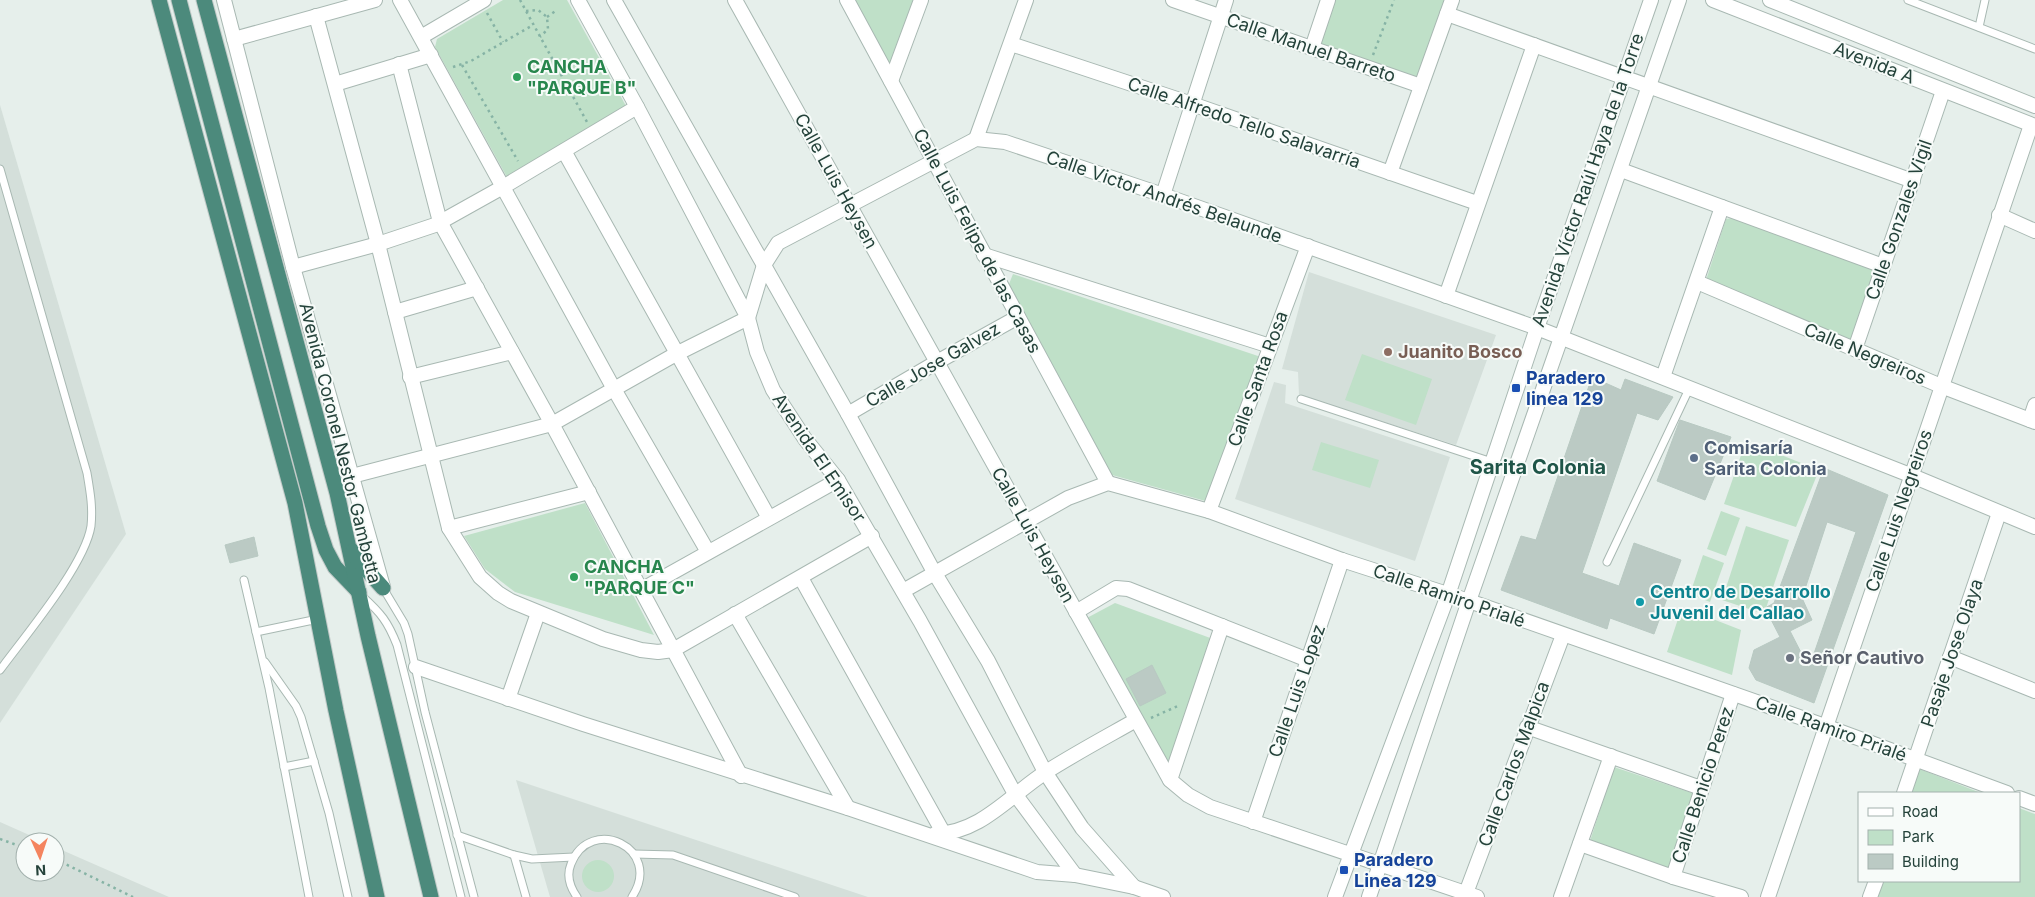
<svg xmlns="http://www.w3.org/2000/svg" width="2035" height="897" viewBox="0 0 2035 897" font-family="Inter,sans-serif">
  <rect width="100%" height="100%" fill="#e6efeb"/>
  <!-- built -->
  <g fill="#d4dfda">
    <polygon points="0,105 126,534 0,723"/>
    <polygon points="1309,272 1496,335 1456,445 1299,395 1298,372 1282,369"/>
    <polygon points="1274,382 1286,385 1285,403 1450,457 1415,561 1235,499"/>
    <polygon points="516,780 675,833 868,897 550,897"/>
    <polygon points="0,822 45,842 25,842 25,872 55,872 55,847 169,897 0,897"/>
  </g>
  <!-- green -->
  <g fill="#bfe0c8">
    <polygon points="503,0 567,0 626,106 508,179 435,47 437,39"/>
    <polygon points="850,0 914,0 888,69"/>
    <polygon points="1331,0 1446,0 1418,80 1316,44"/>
    <polygon points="1731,218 1873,269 1874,274 1850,340 1706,280 1726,219"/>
    <polygon points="1013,274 1261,357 1209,502 1112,475 1009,284"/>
    <polygon points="1362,354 1432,379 1416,425 1345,400"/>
    <polygon points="1746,441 1819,470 1796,527 1724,504"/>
    <polygon points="1321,442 1379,460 1370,488 1312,470"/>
    <polygon points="585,503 654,635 515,592 485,569 464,536"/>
    <polygon points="1721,511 1740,518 1726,556 1707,549"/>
    <polygon points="1746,526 1789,540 1764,614 1722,600"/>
    <polygon points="1703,555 1724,563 1710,602 1690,594"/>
    <polygon points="1115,603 1213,639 1171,759 1165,761 1085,619"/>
    <polygon points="1682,607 1741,630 1732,675 1667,652"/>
    <polygon points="1614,767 1695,794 1669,872 1589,844"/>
    <polygon points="1917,768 1981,793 1909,793"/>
    <polygon points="2019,808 2035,814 2035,897 1874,897 1879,881 2019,881"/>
    <circle cx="598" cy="876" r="16"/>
  </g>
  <!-- building -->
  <g fill="#bbcac4" stroke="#b8c9c2" fill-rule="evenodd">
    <polygon points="1592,377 1621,390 1625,379 1673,397 1658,420 1637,413 1582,573 1619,586 1634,543 1681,560 1654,634 1610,618 1607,629 1501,590 1521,536 1536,540"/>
    <polygon points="1680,420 1731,437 1705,500 1657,481"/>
    <path d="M 1824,468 L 1888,495 L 1814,703 L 1756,680 L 1749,668 L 1754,650 L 1780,637 L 1765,608 L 1774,603 ZM 1827,522 L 1856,532 L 1809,668 L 1790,631 L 1812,620 L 1802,598 Z"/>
    <polygon points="254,537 258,556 230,563 225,545"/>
    <polygon points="1152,665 1166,693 1140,706 1126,679"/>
  </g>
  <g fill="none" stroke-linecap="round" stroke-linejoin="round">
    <defs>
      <g id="service">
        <polyline points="1908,0 2035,49"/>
        <polyline points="1979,27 1985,0"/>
        <path d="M 0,169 L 87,473 C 90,491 93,507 91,526 C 85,565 25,636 0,670"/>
        <polyline points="1301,399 1492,462"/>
        <polyline points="1607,562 1689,389"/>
        <polyline points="244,580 269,688 309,897"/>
        <polyline points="383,588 404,623 408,634 425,712 474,897"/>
        <path d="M 362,596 C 381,613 388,622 397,645 L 461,897"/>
        <polyline points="256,632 318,619"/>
        <polyline points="265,662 296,706 301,717 329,813 348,897"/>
        <polyline points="284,767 314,761"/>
        <polyline points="457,835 514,855 532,859 574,857"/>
        <polyline points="634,854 673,855 795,897"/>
        <polyline points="514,855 526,897"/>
        <path d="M 577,897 C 570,887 566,876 571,864 C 590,814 664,848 632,897"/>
      </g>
      <g id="minor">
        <polyline points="224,0 293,267 383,587"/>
        <polyline points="400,0 614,389 708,552"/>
        <polyline points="578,0 637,107 748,318 757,352 773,390 805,439 838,480 920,621 1015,794 1075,875"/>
        <polyline points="614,0 848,414 934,572 988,661 1045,772 1082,828 1134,887"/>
        <polyline points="735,0 1170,780 1188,795 1210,807 1477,897"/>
        <polyline points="847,0 1108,483"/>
        <polyline points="1173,0 1421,86"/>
        <polyline points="1713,0 2035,126"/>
        <polyline points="1770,0 2035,106"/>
        <polyline points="1447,14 1913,181"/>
        <polyline points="316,16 378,244 449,528 480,577 498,593 511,601 603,639 641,650 658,652 673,650 872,536"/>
        <polyline points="421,37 484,0"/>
        <polyline points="234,39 375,0"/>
        <polyline points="1011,44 1192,104 1477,203"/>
        <polyline points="1312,48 1328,0"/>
        <polyline points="399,64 440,222 552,424 741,776"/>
        <polyline points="891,81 921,0"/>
        <polyline points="335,84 431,55"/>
        <polyline points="976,139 1026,0"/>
        <polyline points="564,151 769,518"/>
        <polyline points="1621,170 1883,266"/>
        <polyline points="1390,173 1452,0"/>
        <polyline points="1163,195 1226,0"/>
        <polyline points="1999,215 2035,231"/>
        <polyline points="984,255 1270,346"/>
        <polyline points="293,267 378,244 435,225 503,187 637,107"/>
        <polyline points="1697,282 1941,386 2035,422"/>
        <polyline points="1446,296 1534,45"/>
        <polyline points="395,312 477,288"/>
        <polyline points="1855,349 1943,91"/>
        <polyline points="410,377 512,352"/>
        <polyline points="1663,377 1722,207"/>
        <polyline points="848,414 937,362 1018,317"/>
        <polyline points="2030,420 2035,405"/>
        <polyline points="352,476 552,424 676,354 748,318 764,265 778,243 976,139 1005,142 1163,195 1537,328 1910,475 2035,527"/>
        <polyline points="1209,511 1308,246"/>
        <polyline points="449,528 589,492"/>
        <polyline points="801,578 944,834"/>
        <polyline points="641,590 838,480"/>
        <polyline points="903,591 1068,498 1108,483 1209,511 1342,560 1469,601 1825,726 2007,793"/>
        <polyline points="1076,612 1116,588 1128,589 1308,660"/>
        <polyline points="735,614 848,808"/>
        <polyline points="1950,657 2035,691"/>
        <polyline points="416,667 583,724 848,808 1037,872 1075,875 1134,887 1163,897"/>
        <polyline points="508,699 538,613"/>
        <polyline points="1527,727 1701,788"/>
        <polyline points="1170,780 1222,626"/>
        <polyline points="1904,793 1999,513"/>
        <polyline points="2019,798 2035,804"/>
        <polyline points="1253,822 1342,560"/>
        <path d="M 935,834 C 981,833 1010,795 1046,772 C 1076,753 1106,737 1136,720"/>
        <polyline points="1580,844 1673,877 1741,897"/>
        <polyline points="1673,877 1733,694"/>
        <polyline points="1466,893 1563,635"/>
        <polyline points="1335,897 1448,595 1537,328 1651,0"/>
        <polyline points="1369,897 1469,601 1679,0"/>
        <polyline points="1561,897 1611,756"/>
        <polyline points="1768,897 2031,125"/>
        <polyline points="1870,897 1876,881"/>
      </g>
      <g id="trunk">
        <polyline points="159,0 295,503 336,711 377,897"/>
        <polyline points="179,0 318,526 326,550 335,567 359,592"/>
        <polyline points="204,0 337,493 368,636 431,897"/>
        <polyline points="353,551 357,559 383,588"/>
      </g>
    </defs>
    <!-- service casing -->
    <use href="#service" stroke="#a8b8b2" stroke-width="9"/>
    <!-- minor casing -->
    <use href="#minor" stroke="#a8b8b2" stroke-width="16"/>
    <!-- trunk casing -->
    <use href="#trunk" stroke="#c2cac8" stroke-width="17"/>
    <!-- path -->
    <g stroke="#86b3a5" stroke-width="2.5" stroke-dasharray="2.5 4" stroke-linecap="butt">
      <polyline points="520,0 587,122"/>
      <polyline points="526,11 538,10 547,17 548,29 540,37"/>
      <polyline points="487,13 503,42"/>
      <polyline points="547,17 557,10"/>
      <polyline points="1373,55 1394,0"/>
      <polyline points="462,65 518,161"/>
      <polyline points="453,67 471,61 533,25"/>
      <polyline points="1151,718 1180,705"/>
      <polyline points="0,839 25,848"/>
      <polyline points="55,859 133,897"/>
    </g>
    <!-- service -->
    <use href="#service" stroke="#fff" stroke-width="7"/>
    <!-- minor -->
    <use href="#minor" stroke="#fff" stroke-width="14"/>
    <!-- trunk -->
    <use href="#trunk" stroke="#4c8a7c" stroke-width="15"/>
  </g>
  <!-- markers -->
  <g fill="#2e9e5b" stroke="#f7fbf9" stroke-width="2">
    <circle cx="517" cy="77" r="5"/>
    <circle cx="574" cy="577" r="5"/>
  </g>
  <circle fill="#8d6e63" stroke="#f7fbf9" stroke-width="2" cx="1388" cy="352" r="5"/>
  <g fill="#1a4fb4" stroke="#f7fbf9" stroke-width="2">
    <rect x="1511" y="383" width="10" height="10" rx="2.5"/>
    <rect x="1339" y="865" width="10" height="10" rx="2.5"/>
  </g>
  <circle fill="#5c6f8a" stroke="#f7fbf9" stroke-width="2" cx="1694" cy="458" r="5"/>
  <circle fill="#0f9aa8" stroke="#f7fbf9" stroke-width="2" cx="1640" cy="602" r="5"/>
  <circle fill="#6b7280" stroke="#f7fbf9" stroke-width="2" cx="1790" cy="658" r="5"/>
  <g text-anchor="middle" stroke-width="4" stroke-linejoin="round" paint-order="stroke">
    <!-- street labels -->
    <g font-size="18" fill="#24423a" stroke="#f7fbf9">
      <text transform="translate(1311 48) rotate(19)" y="6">Calle Manuel Barreto</text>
      <text transform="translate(1874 63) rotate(21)" y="6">Avenida A</text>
      <text transform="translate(1244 123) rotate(19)" y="6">Calle Alfredo Tello Salavarría</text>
      <text transform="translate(1588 180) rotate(-71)" y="6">Avenida Víctor Raúl Haya de la Torre</text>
      <text transform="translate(836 181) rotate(61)" y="6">Calle Luis Heysen</text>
      <text transform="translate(1164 197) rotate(19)" y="6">Calle Victor Andrés Belaunde</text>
      <text transform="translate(1899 220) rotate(-71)" y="6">Calle Gonzales Vigil</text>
      <text transform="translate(977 241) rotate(62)" y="6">Calle Luis Felipe de las Casas</text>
      <text transform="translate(1865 354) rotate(23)" y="6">Calle Negreiros</text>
      <text transform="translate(933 365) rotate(-30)" y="6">Calle Jose Galvez</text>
      <text transform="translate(1258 379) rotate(-70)" y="6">Calle Santa Rosa</text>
      <text transform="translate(340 443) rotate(76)" y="6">Avenida Coronel Nestor Gambetta</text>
      <text transform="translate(819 458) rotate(56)" y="6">Avenida El Emisor</text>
      <text transform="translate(1899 511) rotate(-71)" y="6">Calle Luis Negreiros</text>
      <text transform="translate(1033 535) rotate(61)" y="6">Calle Luis Heysen</text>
      <text transform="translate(1449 596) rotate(19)" y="6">Calle Ramiro Prialé</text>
      <text transform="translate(1952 653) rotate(-71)" y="6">Pasaje Jose Olaya</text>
      <text transform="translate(1297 691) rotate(-71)" y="6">Calle Luis Lopez</text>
      <text transform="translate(1831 729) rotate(20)" y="6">Calle Ramiro Prialé</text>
      <text transform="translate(1514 764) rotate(-70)" y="6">Calle Carlos Malpica</text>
      <text transform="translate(1703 785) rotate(-72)" y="6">Calle Benicio Perez</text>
    </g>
    <!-- leisure labels -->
    <g font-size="18" font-weight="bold" fill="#27864d" stroke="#f7fbf9" text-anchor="start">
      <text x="527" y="73">CANCHA<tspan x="527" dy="21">"PARQUE B"</tspan></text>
      <text x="584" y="573">CANCHA<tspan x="584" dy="21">"PARQUE C"</tspan></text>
    </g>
    <!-- education labels -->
    <g font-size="18" font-weight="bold" fill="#785e54" stroke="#f7fbf9" text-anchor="start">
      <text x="1398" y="358">Juanito Bosco</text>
    </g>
    <!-- transit labels -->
    <g font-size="18" font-weight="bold" fill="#164399" stroke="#f7fbf9" text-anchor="start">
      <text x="1526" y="384">Paradero<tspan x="1526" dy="21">linea 129</tspan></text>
      <text x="1354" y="866">Paradero<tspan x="1354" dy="21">Linea 129</tspan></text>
    </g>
    <!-- service labels -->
    <g font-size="18" font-weight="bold" fill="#4e5e75" stroke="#f7fbf9" text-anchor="start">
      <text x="1704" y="454">Comisaría<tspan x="1704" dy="21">Sarita Colonia</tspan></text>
    </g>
    <!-- culture labels -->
    <g font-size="18" font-weight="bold" fill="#0d838f" stroke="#f7fbf9" text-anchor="start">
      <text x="1650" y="598">Centro de Desarrollo<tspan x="1650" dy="21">Juvenil del Callao</tspan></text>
    </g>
    <!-- worship labels -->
    <g font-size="18" font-weight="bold" fill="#5b616d" stroke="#f7fbf9" text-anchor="start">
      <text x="1800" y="664">Señor Cautivo</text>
    </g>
    <!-- quarter labels -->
    <g font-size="20" font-weight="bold" fill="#1f5548" stroke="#f7fbf9">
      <text x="1538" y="474">Sarita Colonia</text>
    </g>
  </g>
  <!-- legend -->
  <rect x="1858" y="792" width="162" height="90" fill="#f7fbf9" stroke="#a3b1ad"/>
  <rect x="1868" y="808" width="25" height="8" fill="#ffffff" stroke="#a3b1ad"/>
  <text x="1902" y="817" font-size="15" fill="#24423a">Road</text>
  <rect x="1868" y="830" width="25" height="15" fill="#bfe0c8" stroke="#a3b1ad"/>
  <text x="1902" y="842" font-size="15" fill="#24423a">Park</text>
  <rect x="1868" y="854" width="25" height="15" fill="#bbcac4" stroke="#a3b1ad"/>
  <text x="1902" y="867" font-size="15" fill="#24423a">Building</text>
  <!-- north arrow -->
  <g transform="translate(40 857) rotate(177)"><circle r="24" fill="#f7fbf9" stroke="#a3b1ad"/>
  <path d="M0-4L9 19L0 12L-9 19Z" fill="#f4845f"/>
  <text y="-8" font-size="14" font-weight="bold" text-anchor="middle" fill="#24423a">N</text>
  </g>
</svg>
